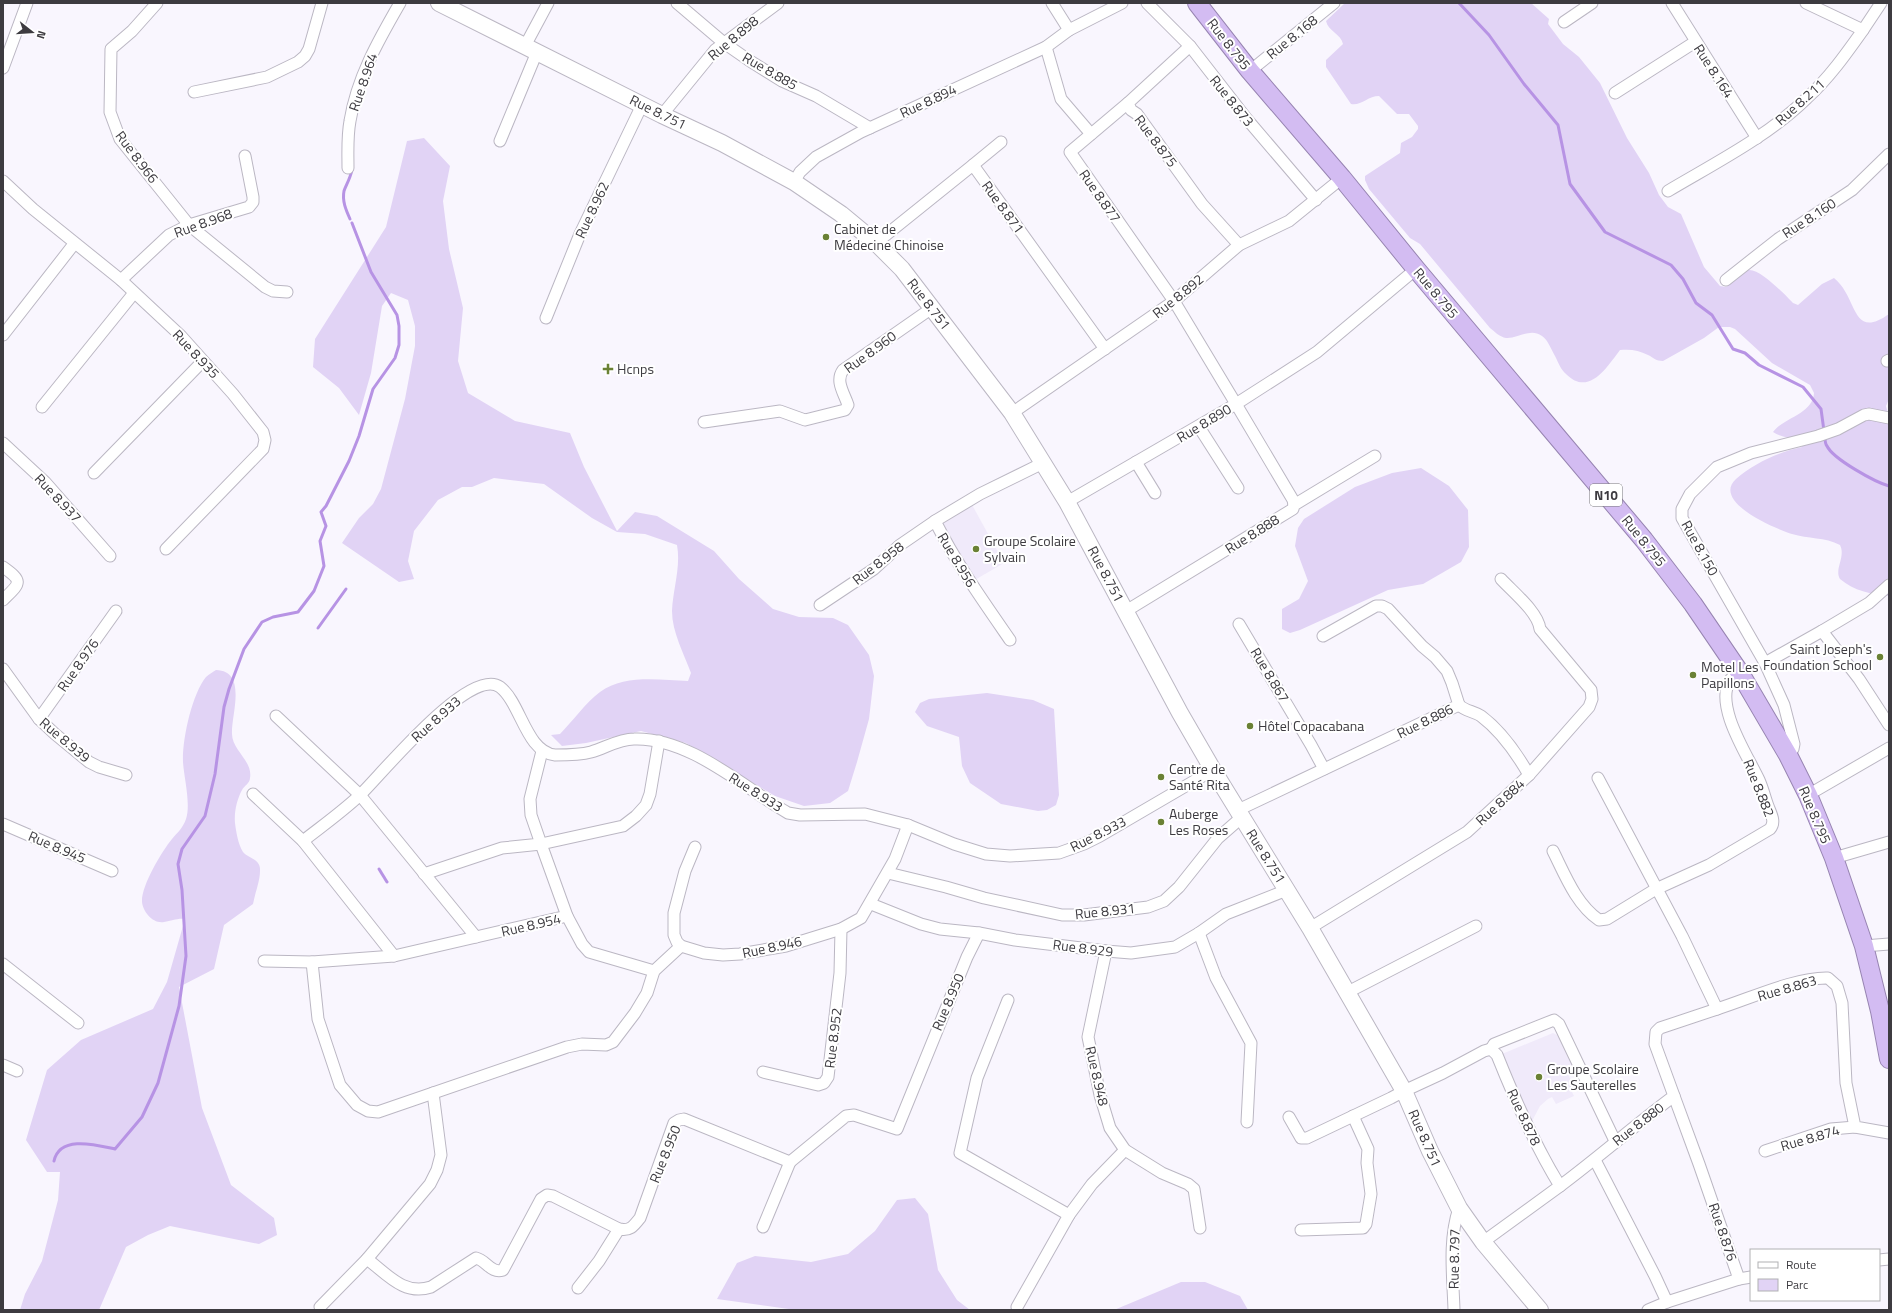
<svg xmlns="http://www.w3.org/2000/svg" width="1892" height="1313" viewBox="0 0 1892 1313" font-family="'Titillium Web',sans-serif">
  <rect width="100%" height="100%" fill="#f9f6fe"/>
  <!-- built -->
  <g fill="#f0eafa">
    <polygon points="971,503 1004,563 973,581 943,523 943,520"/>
    <polygon points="1553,1033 1561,1037 1576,1070 1568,1074 1574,1087 1570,1088 1574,1096 1556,1104 1552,1097 1548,1099 1540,1106 1531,1123 1504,1066 1502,1054"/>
  </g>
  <!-- green -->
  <g fill="#e1d3f5">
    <path d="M 1345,3 L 1531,3 L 1549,19 L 1548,24 L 1563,44 L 1579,57 L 1600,83 L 1627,138 L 1649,173 L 1659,195 L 1668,207 L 1681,214 L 1704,267 L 1720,286 L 1726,287 C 1732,282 1740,271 1748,270 C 1760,268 1784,294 1793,303 L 1798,305 L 1822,284 L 1834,278 C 1858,297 1851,341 1889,314 L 1889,399 L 1886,406 L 1889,418 L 1889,596 C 1871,594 1854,591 1840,579 C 1834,569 1846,557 1840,545 C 1825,537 1808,539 1792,534 C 1776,529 1711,502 1736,479 C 1754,463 1779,452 1802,447 L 1801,443 C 1793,437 1782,438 1773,432 C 1783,418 1813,414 1814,393 L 1810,385 L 1772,363 L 1735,329 L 1730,327 L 1719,327 L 1704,338 L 1663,361 C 1656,361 1654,358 1648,355 C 1639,350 1630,349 1620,350 C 1607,367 1589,397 1566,374 C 1561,370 1558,362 1555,356 C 1551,349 1548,340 1542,336 C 1530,327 1518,339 1506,338 C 1500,337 1495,332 1490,328 L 1420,244 L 1410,238 L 1369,189 L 1365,180 L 1365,176 L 1400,153 L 1401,143 L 1412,137 L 1418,129 L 1418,126 L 1409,114 L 1397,114 L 1379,96 C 1368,96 1361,106 1351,104 L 1326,67 L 1326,60 L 1343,44 C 1341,34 1328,31 1326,21 Z"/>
    <path d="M 424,138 L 450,166 L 443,201 L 449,249 L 463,308 L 458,361 L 468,393 L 515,421 L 570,433 L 584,467 L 617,531 L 635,512 L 657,516 L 714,551 L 739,579 L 773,609 L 799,617 L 833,618 L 848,625 L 869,655 L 874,676 L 869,719 L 857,762 L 848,791 L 830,803 L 804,806 L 775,796 L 686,743 L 641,731 L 586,743 L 562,746 L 551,735 L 560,734 C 573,721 586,702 600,692 C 624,674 660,680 688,681 L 691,673 C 684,654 672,632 672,611 C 673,589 681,567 677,545 L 645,534 L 617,532 L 592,518 L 544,484 L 494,478 L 472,487 L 462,487 L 438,500 L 414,531 L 408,561 L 414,579 L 399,582 L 342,543 L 359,518 L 373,504 L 381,489 L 405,399 L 415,346 L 415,326 L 408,300 L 391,293 L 382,306 L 371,373 L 359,415 L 339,388 L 313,367 L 315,339 L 386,227 L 407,141 Z"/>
    <polygon points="1421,468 1449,486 1468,510 1469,547 1461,562 1423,584 1388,590 1300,630 1290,633 1282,629 1282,609 1299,599 1308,581 1295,546 1298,528 1304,519 1355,487 1392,473"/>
    <path d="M 216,670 C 248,671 231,715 232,734 C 232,750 253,761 250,778 C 250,783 244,786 242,790 C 237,799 234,812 235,823 C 236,831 238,844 243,852 C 249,859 261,859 260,871 C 260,881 255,893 253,904 L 224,925 L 214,969 L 179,987 L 202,1108 L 231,1185 L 274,1218 L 277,1235 L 259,1244 L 170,1226 L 148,1235 L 126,1247 L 99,1310 L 20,1310 L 25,1294 L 42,1261 L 58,1200 L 60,1172 L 47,1172 L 26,1140 L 47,1070 L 81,1040 L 153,1009 L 167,982 L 185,919 C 177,918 172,921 164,922 C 153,924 143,912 142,902 C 141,886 162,851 172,839 C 177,833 183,828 186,819 C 191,804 184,778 183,762 C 182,740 192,694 206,677 C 209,674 213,672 216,670 Z"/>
    <polygon points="987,693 1033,700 1054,709 1059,795 1056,805 1047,810 1038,811 1001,804 970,783 962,766 959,737 927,726 915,712 920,703 929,699"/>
    <polygon points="915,1198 928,1214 938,1270 957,1300 970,1310 796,1310 717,1299 737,1263 755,1256 811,1262 848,1254 875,1231 897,1200"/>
    <polygon points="1181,1282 1205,1282 1240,1296 1248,1310 1114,1310"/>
  </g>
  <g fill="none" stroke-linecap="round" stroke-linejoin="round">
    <!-- stream -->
    <g stroke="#b793e4" stroke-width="3">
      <polyline points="1459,3 1489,35 1524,84 1558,125 1570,184 1605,232 1671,265 1683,279 1696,303 1712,315 1733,349 1745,353 1759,365 1803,387 1821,409 1824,431"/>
      <path d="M 350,219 C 346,210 342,201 344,191 C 346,185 350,179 352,170"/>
      <path d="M 1825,437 C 1825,439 1825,444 1827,446 C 1833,459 1875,482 1889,486"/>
      <polyline points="318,628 346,589"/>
      <polyline points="379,869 387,882"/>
      <path d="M 54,1161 C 60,1135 96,1145 115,1149 L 142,1117 L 158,1083 L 179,1006 L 186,956 L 182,890 L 178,864 L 182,849 L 205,816 L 215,774 L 224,707 L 229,689 L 244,649 L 262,622 L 273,617 L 298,612 L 314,591 L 324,566 L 320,541 L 326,526 L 321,512 L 326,506 L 349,461 L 359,436 L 373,389 L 395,358 L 399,345 L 399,326 L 397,315 L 371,272 L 352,223"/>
    </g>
    <defs>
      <g id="minor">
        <polyline points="157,3 132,31 111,49 110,112 120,139 189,225 265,287 273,291 287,292"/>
        <polyline points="677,3 724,43 750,61 782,81 816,96 870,128"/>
        <polyline points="1052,3 1069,30 1122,3"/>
        <polyline points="1147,3 1190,46 1246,118 1316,200"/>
        <polyline points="1672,3 1757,138"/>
        <polyline points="1564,22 1592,3"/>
        <polyline points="1863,30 1881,3"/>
        <polyline points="525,46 548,3"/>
        <polyline points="1190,46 1128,103 1131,110 1137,114 1202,204 1239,245"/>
        <polyline points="1046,47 1061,99 1091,134"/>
        <polyline points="3,68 27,3"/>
        <polyline points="1250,71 1334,3"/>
        <polyline points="194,92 267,77 298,62 305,56 309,49 322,3"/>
        <polyline points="1615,93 1695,42"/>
        <polyline points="662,115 715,50 778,3"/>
        <polyline points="500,141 537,52"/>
        <polyline points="973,165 1001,142"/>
        <path d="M 348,168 C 348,152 347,137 350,121 C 357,78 378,41 400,3"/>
        <polyline points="3,181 33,209 121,280 181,336 233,394 263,432 265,440 263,449 166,549"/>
        <polyline points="794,182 800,172 816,157 861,132 1046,47 1069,30"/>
        <path d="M 1668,191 C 1715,163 1767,137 1807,98 C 1829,78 1846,54 1863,30 L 1806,3"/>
        <polyline points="876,243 973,165 1105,349"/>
        <polyline points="121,280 169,235 189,225 249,207 253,202 253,197 245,156"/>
        <polyline points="1726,280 1778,239 1852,190 1889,154"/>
        <polyline points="546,318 580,234 642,105"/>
        <polyline points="3,335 74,244"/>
        <polyline points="1887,361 1889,360"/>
        <polyline points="42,407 134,293"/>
        <polyline points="1012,413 1174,301 1239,245 1289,221 1342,178"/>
        <path d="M 704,422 L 780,411 L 805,420 L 845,410 L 848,405 C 844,393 835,381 843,370 L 932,308"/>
        <polyline points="1199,427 1238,488"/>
        <polyline points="3,443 45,482 110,556"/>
        <polyline points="1136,462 1155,493"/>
        <polyline points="94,473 203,361"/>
        <polyline points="1067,502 1236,404 1174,301 1070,152 1128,103"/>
        <polyline points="1294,505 1293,500 1236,404 1317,352 1416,269"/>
        <path d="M 3,567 C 24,582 20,583 3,600"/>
        <polyline points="820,605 874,569 900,545 935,521"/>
        <polyline points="1126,611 1293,509 1294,505 1375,456"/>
        <polyline points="1239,624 1311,745 1324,769"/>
        <polyline points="1822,631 1869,603 1889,585"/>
        <path d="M 1010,640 C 983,601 956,563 935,521 L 980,494 L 1043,463"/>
        <polyline points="1765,663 1822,631 1859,679 1889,725"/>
        <polyline points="3,669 39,719 55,734 89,762 99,767 126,775"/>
        <path d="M 1459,705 C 1465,711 1473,711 1481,716 C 1501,731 1517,754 1529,775"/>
        <polyline points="276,716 360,795 476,937"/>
        <polyline points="39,719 116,611"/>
        <polyline points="1788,755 1793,749 1794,744 1784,705 1765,663 1682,518 1682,509 1690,494 1717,467 1751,453 1818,436 1838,429 1864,415 1869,414 1889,418"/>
        <path d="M 1598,778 L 1682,936 L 1717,1009 C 1749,999 1796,977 1828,978 L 1837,986 L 1842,1003 L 1846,1083 L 1855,1127 L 1889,1133"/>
        <polyline points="253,794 303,841 394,956"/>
        <polyline points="1808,795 1889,748"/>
        <polyline points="1238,810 1459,705 1452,683 1447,671 1435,657 1422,646 1388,609 1382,606 1376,606 1323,636"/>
        <polyline points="3,824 112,871"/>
        <path d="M 303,841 C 322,826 342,812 360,795 C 381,775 470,665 500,687 C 521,703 526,752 555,755 C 567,755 580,755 591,752 C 605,748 619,739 634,739 C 689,737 743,787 788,813 L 800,815 L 865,814 L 908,825 L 954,844 L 986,854 L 1010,856 L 1059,853 L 1084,844 L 1100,836 L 1213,770"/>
        <polyline points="695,847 685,871 674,913 674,935 677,942 681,946 704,953 723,955 740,954 786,946 841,929 861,918 895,859 908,825"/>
        <path d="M 1553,851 C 1565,875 1576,904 1599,920 L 1607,919 L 1656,889 L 1709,865 L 1770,829 C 1776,822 1771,814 1768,806 C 1765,798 1763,789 1759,780 C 1748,756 1714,706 1730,680 C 1732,677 1737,675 1740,673"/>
        <polyline points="1834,858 1889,842"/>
        <polyline points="888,873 946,887 984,898 1062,915 1084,915 1148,907 1164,901 1179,887 1218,838 1242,817"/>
        <polyline points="424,874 502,848 541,844 531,815 530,799 542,751"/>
        <polyline points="871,904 921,924 940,929 979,933 1015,940 1106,951 1131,953 1175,947 1199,933 1226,914 1287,890"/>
        <polyline points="567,916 582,944 589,952 654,971"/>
        <path d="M 1310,928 L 1467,832 L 1529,775 L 1589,707 L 1592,699 L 1591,690 L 1540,629 C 1538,612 1513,592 1501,579"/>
        <polyline points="1199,933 1216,978 1251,1043 1247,1122"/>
        <polyline points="1864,946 1889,944"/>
        <polyline points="1106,951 1088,1037 1100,1095 1110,1128 1125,1150 1162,1173 1188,1184 1194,1189 1200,1228"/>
        <polyline points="264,961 312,962 394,956 567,916 541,844 623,826 636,816 646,805 650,794 659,741"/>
        <polyline points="312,962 318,1019 340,1085 357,1105 368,1111 378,1112 567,1047 582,1044 606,1045 613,1042 635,1013 647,993 654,971 681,946"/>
        <polyline points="3,964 78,1023"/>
        <polyline points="1348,992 1476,926"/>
        <polyline points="1008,1000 977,1078 960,1153 1069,1215"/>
        <polyline points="1491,1049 1494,1044 1554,1020 1559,1024 1615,1141"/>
        <polyline points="3,1065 17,1071"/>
        <polyline points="763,1072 818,1085 824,1083 828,1077 840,973 841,929"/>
        <path d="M 1289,1117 L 1301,1138 L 1307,1138 L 1391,1098 L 1404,1091 L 1443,1073 L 1484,1051 L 1491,1049 L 1497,1055 C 1515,1100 1534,1144 1560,1186 L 1483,1242"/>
        <polyline points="1765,1151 1831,1129 1855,1127"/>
        <polyline points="1595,1160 1655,1276 1667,1302"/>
        <path d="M 1560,1186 C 1599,1157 1635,1125 1674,1096 L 1655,1044 L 1656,1032 L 1660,1028 L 1717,1009"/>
        <polyline points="763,1227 790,1162"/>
        <polyline points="1301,1230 1363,1228 1366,1224 1371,1194 1367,1163 1368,1149 1353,1116"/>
        <path d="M 367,1259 C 387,1274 404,1296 431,1287 L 476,1258 C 486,1260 491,1274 503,1270 L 541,1199 L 547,1195 L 553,1196 L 619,1229 C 630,1231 633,1227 640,1218 L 674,1123 L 679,1120 L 684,1119 L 790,1162 L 846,1116 L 854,1115 L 897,1129 L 967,957 L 979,933"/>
        <polyline points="1879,1260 1889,1259"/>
        <polyline points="1739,1279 1751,1277"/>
        <polyline points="578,1288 599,1261 619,1229"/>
        <polyline points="320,1307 367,1259 430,1184 437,1170 441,1155 433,1093"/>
        <polyline points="1017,1307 1069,1215 1092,1184 1125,1150"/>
        <path d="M 1454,1310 C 1453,1276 1448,1241 1459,1208"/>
        <polyline points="1648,1310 1667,1302 1739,1279 1699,1164 1674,1096"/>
      </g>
      <polyline id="secondary" points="439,3 662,115 722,143 794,182 841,214 876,243 902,269 1012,413 1067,502 1180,713 1213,770 1310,928 1404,1091 1430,1151 1459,1208 1483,1242 1540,1310"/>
      <polyline id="trunk" points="1197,3 1250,71 1342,178 1416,269 1644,540 1693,604 1740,673 1788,755 1808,795 1834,858 1864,946 1880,1011 1889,1059"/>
    </defs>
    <!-- minor casing -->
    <use href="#minor" stroke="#bbb7c3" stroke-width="13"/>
    <!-- secondary casing -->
    <use href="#secondary" stroke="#bbb7c3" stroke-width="18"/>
    <!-- trunk casing -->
    <use href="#trunk" stroke="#9784b1" stroke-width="20"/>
    <!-- minor -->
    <use href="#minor" stroke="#fff" stroke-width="11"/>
    <!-- secondary -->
    <use href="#secondary" stroke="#fff" stroke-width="16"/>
    <!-- trunk -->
    <use href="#trunk" stroke="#d3bcf2" stroke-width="18"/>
  </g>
  <!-- markers -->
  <g fill="#6a8134" stroke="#fff" stroke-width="1.5">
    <circle cx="826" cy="237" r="4"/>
    <path d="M606 363h4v4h4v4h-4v4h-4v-4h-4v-4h4z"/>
    <circle cx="976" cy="549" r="4"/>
    <circle cx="1880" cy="657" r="4"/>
    <circle cx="1693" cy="675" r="4"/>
    <circle cx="1250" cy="726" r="4"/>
    <circle cx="1161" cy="777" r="4"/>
    <circle cx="1161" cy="822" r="4"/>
    <circle cx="1539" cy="1077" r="4"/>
  </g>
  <g text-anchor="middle" stroke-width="4" stroke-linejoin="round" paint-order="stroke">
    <!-- shield labels -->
    <rect fill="#fff" stroke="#777679" stroke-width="1" x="1590" y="484" width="32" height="22" rx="3"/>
    <g font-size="13" font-weight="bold" fill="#3d3b40">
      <text x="1606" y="500">N10</text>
    </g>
    <!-- street labels -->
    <g font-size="14" fill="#3d3b40" stroke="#fff">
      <text transform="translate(1292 37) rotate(-39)" y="5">Rue 8.168</text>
      <text transform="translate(733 38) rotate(-40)" y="5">Rue 8.898</text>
      <text transform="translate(1229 44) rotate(52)" y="5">Rue 8.795</text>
      <text transform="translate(770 71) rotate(30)" y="5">Rue 8.885</text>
      <text transform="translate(1714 71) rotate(57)" y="5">Rue 8.164</text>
      <text transform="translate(363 82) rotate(-71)" y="5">Rue 8.964</text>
      <text transform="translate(928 101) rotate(-25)" y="5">Rue 8.894</text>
      <text transform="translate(1232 101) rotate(51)" y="5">Rue 8.873</text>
      <text transform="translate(1800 102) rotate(-42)" y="5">Rue 8.211</text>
      <text transform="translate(658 112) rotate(26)" y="5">Rue 8.751</text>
      <text transform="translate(1156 141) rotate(53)" y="5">Rue 8.875</text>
      <text transform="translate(137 157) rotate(53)" y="5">Rue 8.966</text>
      <text transform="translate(1100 196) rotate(55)" y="5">Rue 8.877</text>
      <text transform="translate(1003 207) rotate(54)" y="5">Rue 8.871</text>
      <text transform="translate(592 210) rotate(-65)" y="5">Rue 8.962</text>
      <text transform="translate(1809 218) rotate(-33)" y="5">Rue 8.160</text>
      <text transform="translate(203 223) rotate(-20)" y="5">Rue 8.968</text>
      <text transform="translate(1436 293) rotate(50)" y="5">Rue 8.795</text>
      <text transform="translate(1178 296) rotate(-39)" y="5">Rue 8.892</text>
      <text transform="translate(929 304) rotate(52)" y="5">Rue 8.751</text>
      <text transform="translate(870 352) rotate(-36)" y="5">Rue 8.960</text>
      <text transform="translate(196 354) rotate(47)" y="5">Rue 8.935</text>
      <text transform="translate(1204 423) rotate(-31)" y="5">Rue 8.890</text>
      <text transform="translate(58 498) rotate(47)" y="5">Rue 8.937</text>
      <text transform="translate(1252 534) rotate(-32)" y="5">Rue 8.888</text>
      <text transform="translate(1644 541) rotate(51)" y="5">Rue 8.795</text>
      <text transform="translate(1700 548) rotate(61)" y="5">Rue 8.150</text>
      <text transform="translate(957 560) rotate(59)" y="5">Rue 8.956</text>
      <text transform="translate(878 563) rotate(-38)" y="5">Rue 8.958</text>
      <text transform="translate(1106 574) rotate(62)" y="5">Rue 8.751</text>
      <text transform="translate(78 665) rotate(-55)" y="5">Rue 8.976</text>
      <text transform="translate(1270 675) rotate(59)" y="5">Rue 8.867</text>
      <text transform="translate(436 719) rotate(-42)" y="5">Rue 8.933</text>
      <text transform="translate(1425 721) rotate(-26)" y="5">Rue 8.886</text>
      <text transform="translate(65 740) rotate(40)" y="5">Rue 8.939</text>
      <text transform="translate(1759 788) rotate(68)" y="5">Rue 8.882</text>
      <text transform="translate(756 792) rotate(32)" y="5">Rue 8.933</text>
      <text transform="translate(1500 802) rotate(-43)" y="5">Rue 8.884</text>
      <text transform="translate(1815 815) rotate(67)" y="5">Rue 8.795</text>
      <text transform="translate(1098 834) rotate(-27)" y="5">Rue 8.933</text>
      <text transform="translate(57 847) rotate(23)" y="5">Rue 8.945</text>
      <text transform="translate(1266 856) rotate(58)" y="5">Rue 8.751</text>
      <text transform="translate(1105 911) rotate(-6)" y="5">Rue 8.931</text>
      <text transform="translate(531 925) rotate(-13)" y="5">Rue 8.954</text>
      <text transform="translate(772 947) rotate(-12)" y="5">Rue 8.946</text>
      <text transform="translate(1083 948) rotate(7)" y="5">Rue 8.929</text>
      <text transform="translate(1787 988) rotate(-16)" y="5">Rue 8.863</text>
      <text transform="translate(948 1002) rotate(-67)" y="5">Rue 8.950</text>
      <text transform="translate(833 1038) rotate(-83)" y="5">Rue 8.952</text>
      <text transform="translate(1097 1076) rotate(77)" y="5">Rue 8.948</text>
      <text transform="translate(1524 1117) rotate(65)" y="5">Rue 8.878</text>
      <text transform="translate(1638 1124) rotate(-38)" y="5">Rue 8.880</text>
      <text transform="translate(1425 1138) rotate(66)" y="5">Rue 8.751</text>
      <text transform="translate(1810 1138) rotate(-16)" y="5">Rue 8.874</text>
      <text transform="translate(665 1154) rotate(-68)" y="5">Rue 8.950</text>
      <text transform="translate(1723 1232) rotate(71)" y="5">Rue 8.876</text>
      <text transform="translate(1454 1259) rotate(-89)" y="5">Rue 8.797</text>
    </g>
    <!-- poi labels -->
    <g font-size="14" fill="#3d3b40" stroke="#fff" text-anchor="start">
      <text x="834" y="234">Cabinet de<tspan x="834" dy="16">Médecine Chinoise</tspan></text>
      <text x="617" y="374">Hcnps</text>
      <text x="984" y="546">Groupe Scolaire<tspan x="984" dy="16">Sylvain</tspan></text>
      <text x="1872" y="654" text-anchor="end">Saint Joseph's<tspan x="1872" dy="16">Foundation School</tspan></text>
      <text x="1701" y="672">Motel Les<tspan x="1701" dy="16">Papillons</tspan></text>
      <text x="1258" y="731">Hôtel Copacabana</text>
      <text x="1169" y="774">Centre de<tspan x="1169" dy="16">Santé Rita</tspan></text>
      <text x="1169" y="819">Auberge<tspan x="1169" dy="16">Les Roses</tspan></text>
      <text x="1547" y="1074">Groupe Scolaire<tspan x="1547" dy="16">Les Sauterelles</tspan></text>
    </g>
  </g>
  <!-- border -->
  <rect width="1892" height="1313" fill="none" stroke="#3d3b40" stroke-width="8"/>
  <!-- legend -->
  <rect x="1750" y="1249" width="130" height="52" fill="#ffffff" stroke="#b1b1b3"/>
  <rect x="1758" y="1262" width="20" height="6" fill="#ffffff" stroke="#b1b1b3"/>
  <text x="1786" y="1269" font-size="12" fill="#3d3b40">Route</text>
  <rect x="1758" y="1279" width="20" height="12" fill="#e1d3f5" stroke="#b1b1b3"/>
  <text x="1786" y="1289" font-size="12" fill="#3d3b40">Parc</text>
  <!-- north arrow -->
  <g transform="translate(32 32) rotate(107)" stroke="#ffffff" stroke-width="3" paint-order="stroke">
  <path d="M0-3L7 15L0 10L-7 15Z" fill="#3d3b40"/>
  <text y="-6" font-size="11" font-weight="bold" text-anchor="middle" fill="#3d3b40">N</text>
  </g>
</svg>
